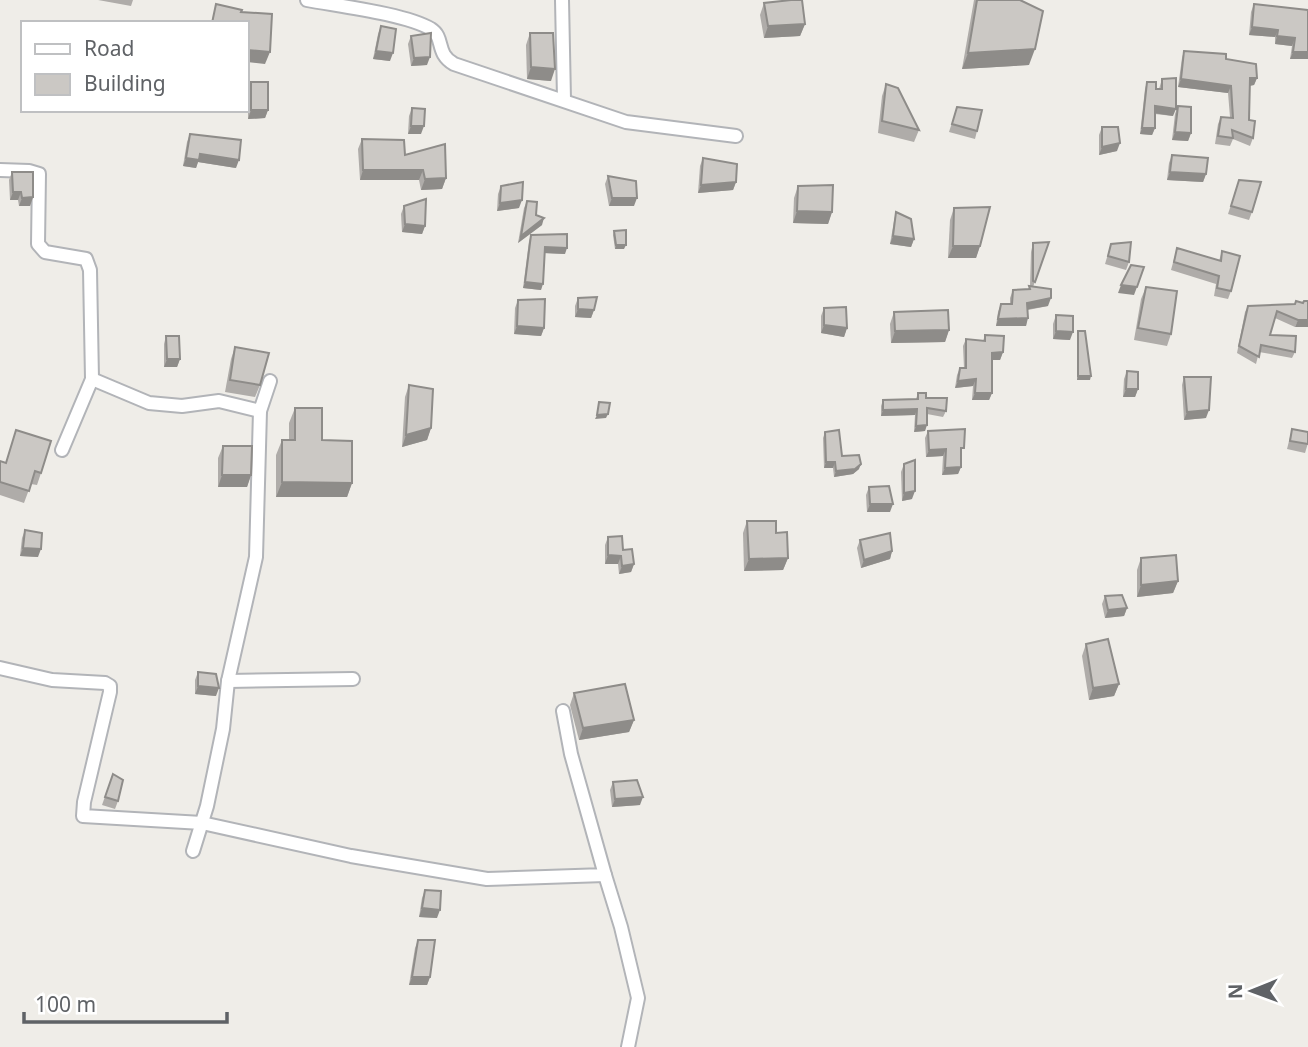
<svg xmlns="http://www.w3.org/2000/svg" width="1308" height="1047" viewBox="0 0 1308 1047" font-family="'Noto Sans',sans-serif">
  <rect width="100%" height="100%" fill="#efede8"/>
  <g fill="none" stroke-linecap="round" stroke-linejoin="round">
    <defs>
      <g id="street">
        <path d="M 307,0 C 339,6 406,14 431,29 C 445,38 435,53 454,64 L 626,122 L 736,136"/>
        <polyline points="562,0 564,99"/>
        <polyline points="0,170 29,171 39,174 38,244 45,252 86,259 90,270 92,379 62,450"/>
        <polyline points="92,379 149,403 182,406 219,401 260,411 270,381"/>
        <polyline points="0,668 52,680 105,683 110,686 110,692 84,802 83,816 202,823 351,856 487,879 605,875 571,754 563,711"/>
        <polyline points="228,681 353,679"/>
        <polyline points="193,851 207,806 223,729 228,681 256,557 260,411"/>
        <polyline points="605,875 621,927 638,998 628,1047"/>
      </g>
    </defs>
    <!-- street casing -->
    <use href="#street" stroke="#b2b4b8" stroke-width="16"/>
    <!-- street -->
    <use href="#street" stroke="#fff" stroke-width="12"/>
  </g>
  <!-- wall -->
  <g fill="#afaca9">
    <polygon points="98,0 133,0 131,6"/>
    <polygon points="974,0 1020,0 1029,65 962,69"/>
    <polygon points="764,3 805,24 800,36 764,38 760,15"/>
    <polygon points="1254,4 1308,10 1308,59 1290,59 1292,46 1275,44 1275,37 1249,35 1251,12"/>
    <polygon points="381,26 390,61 373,59 378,34"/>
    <polygon points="530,33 551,81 527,79 526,45"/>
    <polygon points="411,36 427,65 411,66 408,44"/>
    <polygon points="1184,51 1226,59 1257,78 1254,85 1250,86 1249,120 1253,138 1250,146 1233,139 1230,146 1215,144 1218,124 1221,117 1230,117 1228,93 1178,87 1182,58"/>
    <polygon points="1162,79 1173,116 1155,114 1155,128 1152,135 1140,134 1145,89 1147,82 1156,89 1159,89"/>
    <polygon points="251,82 268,110 265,118 248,119 248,90"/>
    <polygon points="886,84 919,130 914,142 878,133 882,96"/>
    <polygon points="1178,106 1191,133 1188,141 1172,140 1175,114"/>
    <polygon points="957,107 977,131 975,139 949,132"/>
    <polygon points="412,108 421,134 408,134 409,116"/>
    <polygon points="1102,127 1117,151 1099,155 1099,135"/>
    <polygon points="190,134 236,168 198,162 196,168 183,166 187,142"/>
    <polygon points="362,139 446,178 442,189 421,190 419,180 360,180 358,149"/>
    <polygon points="1172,155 1206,174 1203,182 1167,180 1169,163"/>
    <polygon points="703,158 736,182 733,190 698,193 700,166"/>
    <polygon points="12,172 33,197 30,206 19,206 18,200 10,200 9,180"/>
    <polygon points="608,176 634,206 609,206 605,184"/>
    <polygon points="1239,180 1252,212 1249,220 1228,214"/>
    <polygon points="501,186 519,208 497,211 498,194"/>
    <polygon points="798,186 832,212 828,224 793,223 794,198"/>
    <polygon points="527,201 542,225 518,243 524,208"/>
    <polygon points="404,206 425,226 422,234 402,232 401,214"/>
    <polygon points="954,208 980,246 976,258 948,258 950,220"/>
    <polygon points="896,212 914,239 911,247 890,244 894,221"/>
    <polygon points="614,231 624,249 615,249 613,235"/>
    <polygon points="531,235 565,254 545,253 541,290 523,288 529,241"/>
    <polygon points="1049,242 1033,287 1048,306 1028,310 1026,326 996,326 998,312 1001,304 1010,304 1010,298 1013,290 1028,289 1030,286 1031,252 1033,243"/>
    <polygon points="1111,244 1129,262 1126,270 1105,264"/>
    <polygon points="1177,248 1219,261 1222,251 1231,291 1228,299 1214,296 1216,284 1171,270"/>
    <polygon points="1146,287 1171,334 1167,346 1134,340 1141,299"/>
    <polygon points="578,298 594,310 591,318 575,317 575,306"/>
    <polygon points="518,300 544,328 541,336 514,334 515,308"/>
    <polygon points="1308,301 1295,327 1275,318 1270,335 1295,352 1292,358 1259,352 1256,364 1237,353 1245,312 1248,306 1295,304"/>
    <polygon points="824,308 847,328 844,337 821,333 821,316"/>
    <polygon points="894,312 949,330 945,342 891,343 890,324"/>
    <polygon points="1056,315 1070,340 1053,339 1053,324"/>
    <polygon points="1078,331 1090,380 1077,380 1077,335"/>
    <polygon points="985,335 1003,352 1000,360 992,360 992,393 989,400 972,400 973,386 955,388 957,375 960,368 964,368 963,346 966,339 983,341"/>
    <polygon points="166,336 180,359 177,367 164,367 164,344"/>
    <polygon points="235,347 260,385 255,397 225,392 231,359"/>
    <polygon points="1127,371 1138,389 1135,397 1123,397 1124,379"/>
    <polygon points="1184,377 1206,418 1184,420 1182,385"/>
    <polygon points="409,385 431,428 427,440 402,447 405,397"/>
    <polygon points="918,393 946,411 943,417 927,414 925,431 914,432 915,415 881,416 881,406 883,400 916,399"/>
    <polygon points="295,408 322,440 352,483 347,497 276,497 276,455 282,440 289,440 289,423"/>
    <polygon points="1292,429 1308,443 1305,453 1287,449"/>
    <polygon points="928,431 962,455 961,455 961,467 958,474 942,475 943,456 926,457 925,438"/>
    <polygon points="825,432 842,456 859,469 853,474 834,477 833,468 824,468 823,438"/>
    <polygon points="223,446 251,475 247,487 218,487 218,458"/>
    <polygon points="0,461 41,473 37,485 31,484 24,503 0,495"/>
    <polygon points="904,464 912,499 902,501 901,472"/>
    <polygon points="869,487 890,512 867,512 866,495"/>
    <polygon points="747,521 776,533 788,558 783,570 744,571 743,533"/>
    <polygon points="25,530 38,557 20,556 22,538"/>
    <polygon points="608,537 623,550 634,564 631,572 619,574 618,564 605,564 605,545"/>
    <polygon points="860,540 892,551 890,559 861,568 857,548"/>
    <polygon points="1141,558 1178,581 1173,593 1137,597 1137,570"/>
    <polygon points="1105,596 1127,608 1124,616 1105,618 1102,604"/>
    <polygon points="1086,644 1119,684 1114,696 1089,700 1082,656"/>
    <polygon points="198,672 216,696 195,694 195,680"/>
    <polygon points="574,693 634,720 629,732 579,740 570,705"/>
    <polygon points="113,774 118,801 115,809 102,805"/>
    <polygon points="613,782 640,805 612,807 610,790"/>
    <polygon points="425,890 437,918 419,917 422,898"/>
    <polygon points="418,940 430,977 427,985 409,985 415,948"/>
  </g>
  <!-- shaded-wall -->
  <g fill="#8e8c89">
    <polygon points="805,24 800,36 764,38 768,26"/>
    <polygon points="1252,27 1278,30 1275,37 1249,35"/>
    <polygon points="1277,36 1295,38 1292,46 1275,44"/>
    <polygon points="1035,49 1029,65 962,69 968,53"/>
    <polygon points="247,50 270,52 265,64 247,62"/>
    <polygon points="376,51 393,53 390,61 373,59"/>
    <polygon points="1293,52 1308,52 1308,59 1290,59"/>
    <polygon points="430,57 427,65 411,66 414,58"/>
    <polygon points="531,67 555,69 551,81 527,79"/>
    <polygon points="1250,78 1257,78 1254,85 1247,86"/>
    <polygon points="1181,79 1231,86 1228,93 1178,87"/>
    <polygon points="1155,106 1176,109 1173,116 1153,113"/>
    <polygon points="251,110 268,110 265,118 248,119"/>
    <polygon points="411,126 424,126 421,134 408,134"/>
    <polygon points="1142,128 1155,128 1152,135 1140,134"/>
    <polygon points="1175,132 1191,133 1188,141 1172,140"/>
    <polygon points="1120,143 1117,151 1099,155 1102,147"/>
    <polygon points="200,154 239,160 236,168 198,162 196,168 183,166 186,158"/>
    <polygon points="363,170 423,170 419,180 360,180"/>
    <polygon points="1170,172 1206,174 1203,182 1167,180"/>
    <polygon points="446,178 442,189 421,190 425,179"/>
    <polygon points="736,182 733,190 698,193 701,185"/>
    <polygon points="13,192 21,192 18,200 10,200"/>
    <polygon points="33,197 30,206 19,206 22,198"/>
    <polygon points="612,198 637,198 634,206 609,206"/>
    <polygon points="522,200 519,208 497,211 500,203"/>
    <polygon points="797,211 832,212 828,224 793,223"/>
    <polygon points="544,218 542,225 518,243 521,236"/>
    <polygon points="405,224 425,226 422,234 402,232"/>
    <polygon points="893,236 914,239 911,247 890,244"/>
    <polygon points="616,245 626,245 624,249 615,249"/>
    <polygon points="953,246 980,246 976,258 948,258"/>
    <polygon points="545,247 567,248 565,254 543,253"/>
    <polygon points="525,282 543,284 541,290 523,288"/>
    <polygon points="1121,285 1137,287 1134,295 1118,293"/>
    <polygon points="1051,298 1048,306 1024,310 1027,303"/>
    <polygon points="578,309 594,310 591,318 575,317"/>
    <polygon points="1028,318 1026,326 996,326 998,319"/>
    <polygon points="1298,320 1308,320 1308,327 1295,327"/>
    <polygon points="824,325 847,328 844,337 821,333"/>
    <polygon points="517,326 544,328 541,336 514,334"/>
    <polygon points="949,330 945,342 891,343 895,331"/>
    <polygon points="1056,331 1073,332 1070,340 1053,339"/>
    <polygon points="1003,352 1000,360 989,360 992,353"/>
    <polygon points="167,359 180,359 177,367 164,367"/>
    <polygon points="1078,376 1091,376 1090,380 1077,380"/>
    <polygon points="976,379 973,386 955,388 958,381"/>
    <polygon points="1126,389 1138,389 1135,397 1123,397"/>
    <polygon points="975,393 992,393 989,400 972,400"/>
    <polygon points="917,409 915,415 881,416 883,410"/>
    <polygon points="1209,410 1206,418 1184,420 1187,412"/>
    <polygon points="608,414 606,418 595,419 597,415"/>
    <polygon points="927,425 925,431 914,432 916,426"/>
    <polygon points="431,428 427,440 402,447 406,435"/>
    <polygon points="946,449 943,456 926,457 929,450"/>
    <polygon points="826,462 835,462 833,468 824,468"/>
    <polygon points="861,464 859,469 853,474 834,477 836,471"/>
    <polygon points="961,467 958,474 942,475 945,468"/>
    <polygon points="222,475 251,475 247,487 218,487"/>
    <polygon points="282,482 352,483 347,497 276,497"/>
    <polygon points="915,491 912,499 902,501 904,493"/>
    <polygon points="870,504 893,504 890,512 867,512"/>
    <polygon points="23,548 41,549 38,557 20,556"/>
    <polygon points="892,551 890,559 861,568 864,560"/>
    <polygon points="608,555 621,556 618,564 605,564"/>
    <polygon points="788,558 783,570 744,571 749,559"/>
    <polygon points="634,564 631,572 619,574 622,566"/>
    <polygon points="1178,581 1173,593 1137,597 1141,585"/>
    <polygon points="1127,608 1124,616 1105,618 1108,610"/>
    <polygon points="1119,684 1114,696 1089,700 1093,688"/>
    <polygon points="198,686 219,688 216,696 195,694"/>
    <polygon points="634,720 629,732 579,740 583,728"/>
    <polygon points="643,797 640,805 612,807 615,799"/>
    <polygon points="422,908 440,910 437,918 419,917"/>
    <polygon points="412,977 430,977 427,985 409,985"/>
  </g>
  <!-- building -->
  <g fill="#cbc8c4" stroke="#8e8c89" stroke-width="2">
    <polygon points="791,0 802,0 805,24 768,26 764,3"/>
    <polygon points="977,0 1020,0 1043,11 1035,49 968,53"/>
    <polygon points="216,4 242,10 241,12 272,14 270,52 247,50 247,23 212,23"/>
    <polygon points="1254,4 1308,10 1308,52 1293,52 1295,38 1277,36 1278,30 1252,27"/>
    <polygon points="381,26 396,29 393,53 376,51"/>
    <polygon points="431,33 430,57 414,58 411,36"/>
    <polygon points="530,33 553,33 555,69 531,67"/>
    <polygon points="1184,51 1226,54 1226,59 1256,64 1257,78 1250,78 1249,120 1255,121 1253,138 1232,130 1233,138 1218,136 1221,117 1233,118 1231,86 1181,79"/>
    <polygon points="1176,78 1176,109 1155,106 1155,128 1142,128 1147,82 1156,82 1156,89 1162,89 1162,79"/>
    <rect x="251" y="82" width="17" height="28"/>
    <polygon points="886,84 898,88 919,130 882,121"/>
    <polygon points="1178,106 1191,107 1191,133 1175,132"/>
    <polygon points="957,107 982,110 977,131 952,124"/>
    <polygon points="412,108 425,109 424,126 411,126"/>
    <polygon points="1102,127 1118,127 1120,143 1102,147"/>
    <polygon points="190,134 241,140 239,160 200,154 199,160 186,158"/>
    <polygon points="362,139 404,140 405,155 445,144 446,178 425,179 423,170 363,170"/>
    <polygon points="1172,155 1208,158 1206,174 1170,172"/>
    <polygon points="703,158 737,164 736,182 701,185"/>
    <polygon points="12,172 33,172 33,197 22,198 21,192 13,192"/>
    <polygon points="608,176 636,181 637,198 612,198"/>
    <polygon points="1239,180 1261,182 1252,212 1231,206"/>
    <polygon points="523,182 522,200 500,203 501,186"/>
    <polygon points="833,185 832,212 797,211 798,186"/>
    <polygon points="426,199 425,226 405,224 404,206"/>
    <polygon points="527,201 537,202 536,215 544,218 521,236"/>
    <polygon points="990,207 980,246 953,246 954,208"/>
    <polygon points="896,212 911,219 914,239 893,236"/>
    <polygon points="626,230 626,245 616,245 614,231"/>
    <polygon points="567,234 567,248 545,247 543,284 525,282 531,235"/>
    <polygon points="1049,242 1035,282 1033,281 1033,243"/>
    <polygon points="1131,242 1129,262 1108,256 1111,244"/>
    <polygon points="1177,248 1221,261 1222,251 1240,256 1231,291 1217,288 1219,276 1174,262"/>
    <polygon points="1131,265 1144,267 1137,287 1121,285"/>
    <polygon points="1029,286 1051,289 1051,298 1027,303 1028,318 998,319 1001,304 1012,304 1013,290 1030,289"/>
    <polygon points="1146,287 1177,291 1171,334 1138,328"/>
    <polygon points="597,297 594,310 578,309 578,298"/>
    <polygon points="545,299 544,328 517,326 518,300"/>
    <polygon points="1296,301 1303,303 1304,301 1308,301 1308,320 1298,320 1277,311 1270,335 1296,336 1295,352 1261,345 1259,357 1239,346 1248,306 1295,304"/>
    <polygon points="846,307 847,328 824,325 824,308"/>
    <polygon points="948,310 949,330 895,331 894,312"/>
    <polygon points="1056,315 1073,316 1073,332 1056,331"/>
    <polygon points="1078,331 1085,331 1091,376 1078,376"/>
    <polygon points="985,335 1004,336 1003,352 992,353 992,393 975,393 976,379 958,381 960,368 966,368 966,339 985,341"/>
    <polygon points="166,336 179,336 180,359 167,359"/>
    <polygon points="235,347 269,353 260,385 230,380"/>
    <polygon points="1127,371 1138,372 1138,389 1126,389"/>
    <polygon points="1184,377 1211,377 1209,410 1187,412"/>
    <polygon points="409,385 433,389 431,428 406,435"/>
    <polygon points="918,393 926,393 926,398 947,398 946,411 927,408 927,425 916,426 917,409 883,410 883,400 918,399"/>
    <polygon points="599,402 610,403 608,414 597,415"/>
    <polygon points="295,408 322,408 322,440 352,441 352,483 282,482 282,440 295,440"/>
    <polygon points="965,429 964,448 961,448 961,467 945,468 946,449 929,450 928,431"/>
    <polygon points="1292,429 1308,432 1308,444 1290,441"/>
    <polygon points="16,430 51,441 41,473 35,471 29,491 0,482 0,461 6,463"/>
    <polygon points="839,430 842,456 859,455 861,464 855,469 836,471 835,462 826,462 825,432"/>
    <polygon points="223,446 252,446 251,475 222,475"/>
    <polygon points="915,460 915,491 904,493 904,464"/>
    <polygon points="889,486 893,504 870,504 869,487"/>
    <polygon points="747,521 776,521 776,533 787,532 788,558 749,559"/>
    <polygon points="25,530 42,533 41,549 23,548"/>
    <polygon points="890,533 892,551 864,560 860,540"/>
    <polygon points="622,536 623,550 632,549 634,564 622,566 621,556 608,555 608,537"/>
    <polygon points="1176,555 1178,581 1141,585 1141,558"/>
    <polygon points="1122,595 1127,608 1108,610 1105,596"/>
    <polygon points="1108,639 1119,684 1093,688 1086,644"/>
    <polygon points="198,672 216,674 219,688 198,686"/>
    <polygon points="625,684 634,720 583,728 574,693"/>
    <polygon points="113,774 123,780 118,801 105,797"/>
    <polygon points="637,780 643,797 615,799 613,782"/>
    <polygon points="425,890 441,891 440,910 422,908"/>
    <polygon points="418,940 435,940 430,977 412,977"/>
  </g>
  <!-- legend -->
  <rect x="21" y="21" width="228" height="91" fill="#ffffff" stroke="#bfc0c2" stroke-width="2"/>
  <rect x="35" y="44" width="35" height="10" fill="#ffffff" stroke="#bfc0c2" stroke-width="2"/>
  <text x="84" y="56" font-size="21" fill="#5f6266">Road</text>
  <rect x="35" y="74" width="35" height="21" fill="#cbc8c4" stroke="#bfc0c2" stroke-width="2"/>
  <text x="84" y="91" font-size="21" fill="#5f6266">Building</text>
  <!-- north arrow -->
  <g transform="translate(1252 991) rotate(269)" stroke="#ffffff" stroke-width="5" paint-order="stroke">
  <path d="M0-5L12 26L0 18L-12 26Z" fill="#5f6266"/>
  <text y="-10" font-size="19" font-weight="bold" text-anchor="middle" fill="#5f6266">N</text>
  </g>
  <!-- scale -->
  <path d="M24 1012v10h203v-10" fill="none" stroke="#5f6266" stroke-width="3.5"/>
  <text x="35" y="1012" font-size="21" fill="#5f6266" stroke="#ffffff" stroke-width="5" paint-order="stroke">100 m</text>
</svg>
